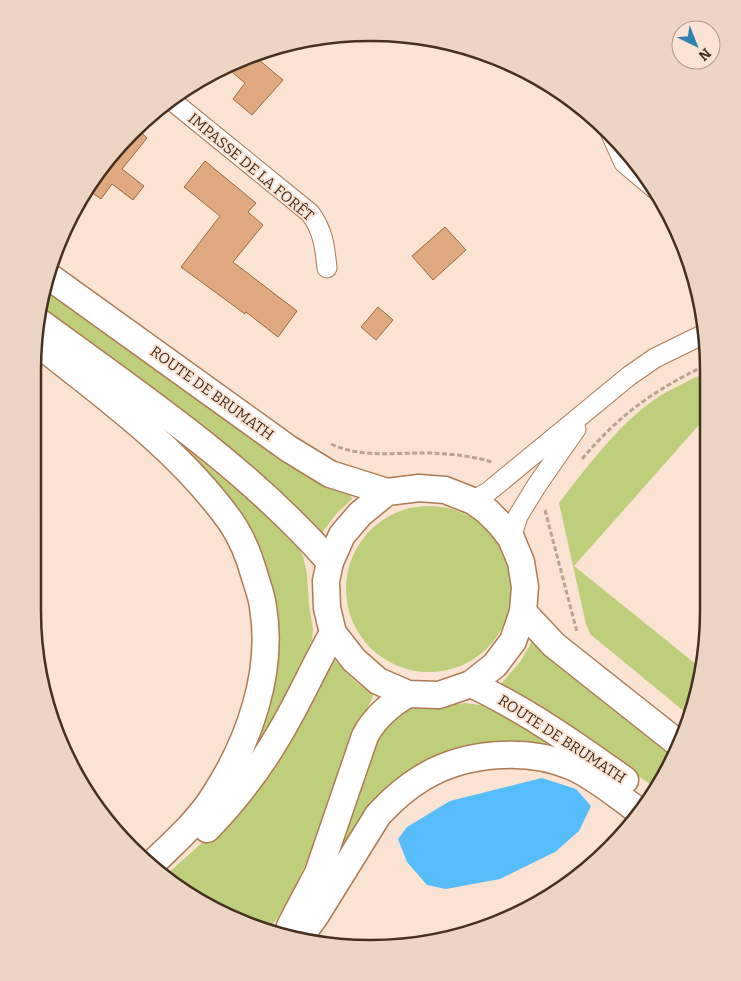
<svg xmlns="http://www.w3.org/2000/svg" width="741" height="981" viewBox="0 0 741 981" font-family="Bitter,serif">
  <rect width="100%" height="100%" fill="#fae3d2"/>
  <!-- green -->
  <g fill="#bece7b">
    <polygon points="43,287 327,485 350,494 352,499 336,514 322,533 319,533 40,309"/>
    <path d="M 706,372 L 706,417 L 574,566 L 702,669 L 691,717 L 590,634 L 586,624 L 559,503 C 588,466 616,427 655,399 C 670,389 689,381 706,372 Z"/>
    <polygon points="149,418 255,505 298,548 303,556 307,574 309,606 313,629 312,640 280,708 253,753 241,769 275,614"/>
    <circle cx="429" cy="589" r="83"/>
    <polygon points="531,643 535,643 674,755 663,780 657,789 579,734 500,685 520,662"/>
    <path d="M 334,659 C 346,673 357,685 374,694 C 366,712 355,730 348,749 C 324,812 309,874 269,930 L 221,914 L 165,876 L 215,831 Z"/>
    <polygon points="466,703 486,706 501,712 561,749 463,753 330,867 375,736 404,706 445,705"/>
  </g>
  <!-- water -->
  <polygon fill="#56bdfa" points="542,778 576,789 591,806 579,831 555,852 500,879 446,889 427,885 407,862 398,839 407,827 450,801"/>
  <!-- building -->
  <g fill="#e0a980" stroke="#9b6941">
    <polygon points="253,55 283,80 252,115 233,99 245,83 226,67 241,58"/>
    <polygon points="139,130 147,138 122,169 144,186 133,200 112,184 101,199 87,189 102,165"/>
    <polygon points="205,161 256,203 248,212 263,225 233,262 297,311 278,337 246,312 245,314 181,267 220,216 184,187"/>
    <polygon points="445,227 466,250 433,280 412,256"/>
    <polygon points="378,307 393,320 376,340 361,327"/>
  </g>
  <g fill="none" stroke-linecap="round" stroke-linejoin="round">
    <defs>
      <g id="street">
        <path d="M 171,100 L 310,213 C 323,230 325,247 327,268"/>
        <polyline points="610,132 624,163 655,189"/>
        <polyline points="473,501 488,492 629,376 655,358 706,333"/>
        <polyline points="511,538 518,516 537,485 576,429"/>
      </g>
      <g id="secondary">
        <polyline points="47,275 289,449 330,474 387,492"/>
        <path d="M 38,321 C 139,395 247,467 330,562"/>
        <path d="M 35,341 C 104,396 179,449 231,522 C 242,538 250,559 255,577 C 258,587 262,597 263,607 C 274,672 249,742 214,796 C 197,823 172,844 150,866"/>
        <polygon points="419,488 445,490 473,501 487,511 500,524 511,538 521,562 525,587 523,612 513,641 495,665 471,684 439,695 408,694 378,681 354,660 333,633 327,608 326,581 330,562 342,535 360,514 387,492"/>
        <polyline points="523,612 554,645 679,744"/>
        <path d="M 471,684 C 526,710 576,745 625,780"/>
        <path d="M 207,829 C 234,801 257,772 277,738 C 298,704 313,668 333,633"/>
        <path d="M 290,926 L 318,873 L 365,736 C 375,717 389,705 408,694"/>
        <path d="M 298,940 L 316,915 L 378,815 C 391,801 405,788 422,778 C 464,752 527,747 573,767 C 597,778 619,797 640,812"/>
      </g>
    </defs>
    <!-- street casing -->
    <use href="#street" stroke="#af7b54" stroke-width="21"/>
    <!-- secondary casing -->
    <use href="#secondary" stroke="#af7b54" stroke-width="29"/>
    <!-- path -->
    <g stroke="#bba494" stroke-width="3" stroke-dasharray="5 2.5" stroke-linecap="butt">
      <path d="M 331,444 C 364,459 396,452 431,453 C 451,454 473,456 492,462"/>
      <path d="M 582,459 C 620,414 653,391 706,365"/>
      <polyline points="545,510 577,632"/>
    </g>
    <!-- street -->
    <use href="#street" stroke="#fff" stroke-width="19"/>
    <!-- secondary -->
    <use href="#secondary" stroke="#fff" stroke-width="26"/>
  </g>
  <g text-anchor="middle" stroke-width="4" stroke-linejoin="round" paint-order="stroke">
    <!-- street labels -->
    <g font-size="15" fill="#463020" stroke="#fae3d2">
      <text transform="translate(251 167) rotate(40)" y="5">IMPASSE DE LA FORÊT</text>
      <text transform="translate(212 393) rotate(36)" y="5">ROUTE DE BRUMATH</text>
      <text transform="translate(562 739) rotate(33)" y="5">ROUTE DE BRUMATH</text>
    </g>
  </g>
  <!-- crop -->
  <path d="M0 0H741V981H0ZM370 41H371A329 329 0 0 1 700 370V611A329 329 0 0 1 371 940H370A329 329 0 0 1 41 611V370A329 329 0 0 1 370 41Z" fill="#ecd5c4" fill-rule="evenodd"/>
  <path fill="none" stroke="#463020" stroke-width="2.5" d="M370 41H371A329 329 0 0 1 700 370V611A329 329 0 0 1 371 940H370A329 329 0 0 1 41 611V370A329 329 0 0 1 370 41Z"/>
  <!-- north arrow -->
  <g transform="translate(696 45) rotate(137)"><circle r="24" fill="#fae3d2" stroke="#b29b8b"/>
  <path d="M0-4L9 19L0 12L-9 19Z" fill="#2e82b2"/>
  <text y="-8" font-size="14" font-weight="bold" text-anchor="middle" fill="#463020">N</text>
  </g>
</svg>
